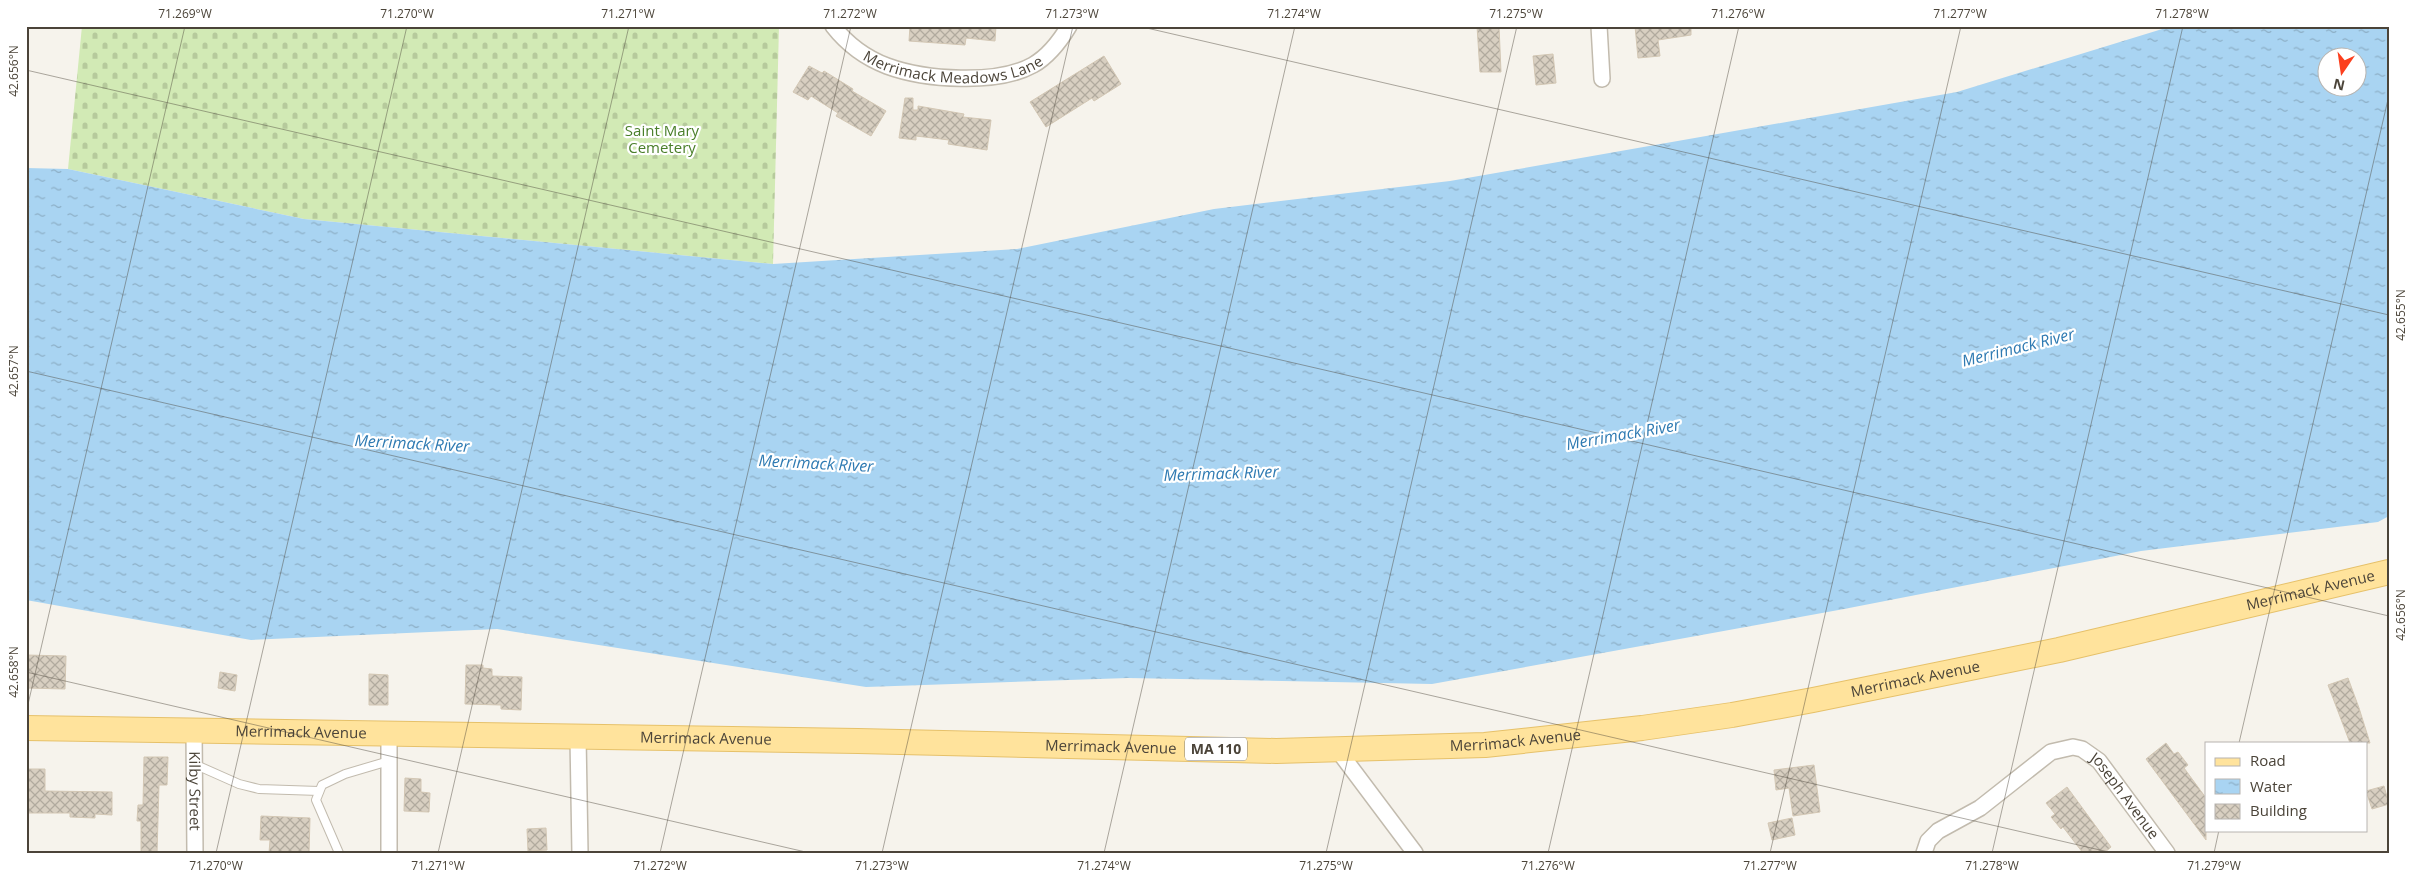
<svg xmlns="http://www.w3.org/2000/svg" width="2415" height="879" viewBox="0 0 2415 879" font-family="'Open Sans',sans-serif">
  <defs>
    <pattern id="cemetery-stones" width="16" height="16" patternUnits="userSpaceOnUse" patternTransform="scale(1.25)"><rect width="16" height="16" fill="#d2eab5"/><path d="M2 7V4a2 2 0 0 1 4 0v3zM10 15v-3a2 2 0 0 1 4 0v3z" fill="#b6ca9c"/></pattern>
    <pattern id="water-ripples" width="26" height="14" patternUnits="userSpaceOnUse" patternTransform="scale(1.25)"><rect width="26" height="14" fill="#a9d4f2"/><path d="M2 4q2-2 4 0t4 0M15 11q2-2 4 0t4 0" fill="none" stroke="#8caec5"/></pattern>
    <pattern id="building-cross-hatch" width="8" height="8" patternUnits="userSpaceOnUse" patternTransform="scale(1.25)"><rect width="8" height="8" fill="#d8cfc1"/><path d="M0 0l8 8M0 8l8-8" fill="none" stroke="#b1aa9e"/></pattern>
  </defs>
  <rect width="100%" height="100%" fill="#f6f3ec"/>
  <!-- cemetery -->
  <polygon fill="url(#cemetery-stones)" points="82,26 779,26 773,264 304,219 68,169"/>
  <!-- water -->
  <path fill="url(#water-ripples)" fill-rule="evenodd" d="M 2172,26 L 2389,26 L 2389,516 L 2378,522 L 2141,551 L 1844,609 L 1432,684 L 1128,678 L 866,687 L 497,629 L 251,640 L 26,600 L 26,168 L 68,169 L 304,219 L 773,264 L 1017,249 L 1214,209 L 1450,181 L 1957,92 ZM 2328,58 L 2358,58 L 2358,88 L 2328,88 Z"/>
  <!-- building -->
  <g fill="url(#building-cross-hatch)" stroke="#d3c7b4">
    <polygon points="910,26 996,26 995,41 966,38 965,45 909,41"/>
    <polygon points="1477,26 1499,26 1501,72 1480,72"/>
    <polygon points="1635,26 1691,26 1691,35 1658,40 1660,56 1638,58"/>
    <polygon points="1553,54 1556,83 1536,85 1533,56"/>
    <polygon points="1104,56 1121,84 1094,101 1092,98 1046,127 1030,102"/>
    <polygon points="809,66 822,73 824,71 853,89 852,91 886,111 871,136 836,116 838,113 811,96 808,100 793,92"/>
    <polygon points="905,98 913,98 913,110 918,110 918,106 964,114 963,117 991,120 987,150 948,144 949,140 916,136 916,140 899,138"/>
    <polygon points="26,655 66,656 65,689 26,688"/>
    <polygon points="466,665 483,665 483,668 492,669 492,676 522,677 521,710 501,709 501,705 465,704"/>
    <polygon points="220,672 237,675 235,691 218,688"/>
    <polygon points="369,674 388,675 388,705 369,705"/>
    <polygon points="2348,678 2359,708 2370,743 2350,743 2328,685"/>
    <polygon points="2166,743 2174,754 2178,752 2188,765 2184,768 2206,798 2206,840 2146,759"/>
    <polygon points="144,757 168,757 167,785 159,785 157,853 141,853 141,821 137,821 138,805 143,805"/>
    <polygon points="1814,765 1820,812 1793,816 1789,788 1776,790 1774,770"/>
    <polygon points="27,769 45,769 45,791 112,792 112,815 95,814 95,818 70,817 70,813 26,813"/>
    <polygon points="405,778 421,779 421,792 430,793 429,812 404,811"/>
    <polygon points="2384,786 2389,804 2372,809 2366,791"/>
    <polygon points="2067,787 2111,847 2104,853 2083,853 2063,827 2061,829 2051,817 2055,814 2046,803"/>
    <polygon points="261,816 310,818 309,853 269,853 270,840 260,840"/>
    <polygon points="1792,818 1795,835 1772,840 1768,823"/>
    <polygon points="546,828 547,850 528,851 527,829"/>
  </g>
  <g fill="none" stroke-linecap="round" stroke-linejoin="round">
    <defs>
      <g id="service">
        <polyline points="194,764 239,784 259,789 319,791"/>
        <polyline points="339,853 316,800 322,785 345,774 389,761"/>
      </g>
      <g id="minor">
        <path id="s1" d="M 833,26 C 847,44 866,58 887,66 C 925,80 997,85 1033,65 C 1049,56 1060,41 1069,26"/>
        <polyline points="1599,26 1602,79"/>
        <path id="s2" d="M 194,730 L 195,853"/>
        <polyline points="578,737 580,853"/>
        <polyline points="1337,749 1415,853"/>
        <polyline points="389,853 389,733"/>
        <path id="s3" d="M 1924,853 L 1928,841 L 1938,831 L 1980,808 L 2051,752 L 2073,747 L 2082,749 L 2099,761 L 2167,853"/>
      </g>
      <g id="primary">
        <path id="s4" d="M 26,728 L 858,741 L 1276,751 L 1485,745 L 1642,728 L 1732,715 L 1813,700 L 2059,650 L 2389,572"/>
      </g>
    </defs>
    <!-- service casing -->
    <use href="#service" stroke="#c2bbae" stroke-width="10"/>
    <!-- minor casing -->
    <use href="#minor" stroke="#c2bbae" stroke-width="18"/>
    <!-- primary casing -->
    <use href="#primary" stroke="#e6c16a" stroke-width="26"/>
    <!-- service -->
    <use href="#service" stroke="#fff" stroke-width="8"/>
    <!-- minor -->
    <use href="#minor" stroke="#fff" stroke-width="15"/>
    <!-- primary -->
    <use href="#primary" stroke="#ffe39c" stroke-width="24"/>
  </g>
  <!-- ticks -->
  <path fill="none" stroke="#4b4439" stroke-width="1" stroke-opacity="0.45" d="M 1138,26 L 2389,315M 26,70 L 2389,616M 26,371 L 2113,853M 26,672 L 810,853M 26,713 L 185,26M 2239,743 L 2389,95M 216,853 L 407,26M 438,853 L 629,26M 660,853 L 851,26M 882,853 L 1073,26M 1104,853 L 1295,26M 1326,853 L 1517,26M 1548,853 L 1739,26M 1770,853 L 1961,26M 1992,853 L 2183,26M 2214,853 L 2219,830"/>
  <g text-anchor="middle" stroke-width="4.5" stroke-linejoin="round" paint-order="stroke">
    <!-- shield labels -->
    <rect fill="#fff" stroke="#817c74" stroke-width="1" x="1185" y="737.5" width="62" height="23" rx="4"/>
    <g font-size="14" font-weight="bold" fill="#4b4439">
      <text x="1216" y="754">MA 110</text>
    </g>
    <!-- street labels -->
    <g font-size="15" fill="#4b4439" stroke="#fff">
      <text dy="5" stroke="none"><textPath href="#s1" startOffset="135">Merrimack Meadows Lane</textPath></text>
      <text dy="5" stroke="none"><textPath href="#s4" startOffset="2300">Merrimack Avenue</textPath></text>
      <text dy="5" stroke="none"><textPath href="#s4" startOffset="1895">Merrimack Avenue</textPath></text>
      <text dy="5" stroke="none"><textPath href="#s4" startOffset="275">Merrimack Avenue</textPath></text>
      <text dy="5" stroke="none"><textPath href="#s4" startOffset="680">Merrimack Avenue</textPath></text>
      <text dy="5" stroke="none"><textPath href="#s4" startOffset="1490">Merrimack Avenue</textPath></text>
      <text dy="5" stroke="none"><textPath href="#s4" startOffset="1085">Merrimack Avenue</textPath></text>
      <text dy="5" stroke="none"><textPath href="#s2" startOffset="61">Kilby Street</textPath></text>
      <text dy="5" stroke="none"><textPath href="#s3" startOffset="261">Joseph Avenue</textPath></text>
    </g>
    <!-- park labels -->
    <g font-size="15" fill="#4a7f2a" stroke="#fff">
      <text x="662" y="136">Saint Mary<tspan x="662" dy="17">Cemetery</tspan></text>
    </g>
    <!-- water labels -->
    <g font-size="16" font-style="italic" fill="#2e7ab2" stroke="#fff">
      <text transform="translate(2018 347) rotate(-14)" y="6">Merrimack River</text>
      <text transform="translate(1623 434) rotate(-10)" y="6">Merrimack River</text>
      <text transform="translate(412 443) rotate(3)" y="6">Merrimack River</text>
      <text transform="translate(816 463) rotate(3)" y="6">Merrimack River</text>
      <text transform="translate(1221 473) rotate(-2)" y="6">Merrimack River</text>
    </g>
  </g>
  <!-- border -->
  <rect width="2415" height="879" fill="none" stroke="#ffffff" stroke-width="55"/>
  <!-- legend -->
  <rect x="2205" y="742" width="162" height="90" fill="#ffffff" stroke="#b7b4b0"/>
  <rect x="2215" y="758" width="25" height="8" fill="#ffe39c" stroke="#b7b4b0"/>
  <text x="2250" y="766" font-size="15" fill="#4b4439">Road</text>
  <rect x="2215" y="779" width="25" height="15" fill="url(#water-ripples)" stroke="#b7b4b0"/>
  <text x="2250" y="792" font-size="15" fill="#4b4439">Water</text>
  <rect x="2215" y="804" width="25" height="15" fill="url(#building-cross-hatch)" stroke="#b7b4b0"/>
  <text x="2250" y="816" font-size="15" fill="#4b4439">Building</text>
  <!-- north arrow -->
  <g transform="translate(2342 72) rotate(193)"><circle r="24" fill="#ffffff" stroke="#b7b4b0"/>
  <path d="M0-4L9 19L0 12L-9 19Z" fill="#fc3f1d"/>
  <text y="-8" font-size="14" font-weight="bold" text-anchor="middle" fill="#4b4439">N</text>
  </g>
  <rect x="28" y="28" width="2360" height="824" fill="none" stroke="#4b4439" stroke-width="2"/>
  <g font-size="12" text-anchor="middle" fill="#4b4439">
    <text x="185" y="18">71.269°W</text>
    <text x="407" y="18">71.270°W</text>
    <text x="628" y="18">71.271°W</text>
    <text x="850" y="18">71.272°W</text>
    <text x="1072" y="18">71.273°W</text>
    <text x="1294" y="18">71.274°W</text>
    <text x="1516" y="18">71.275°W</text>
    <text x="1738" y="18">71.276°W</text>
    <text x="1960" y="18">71.277°W</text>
    <text x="2182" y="18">71.278°W</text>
    <text transform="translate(14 71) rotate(-90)" y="4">42.656°N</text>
    <text transform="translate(2401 315) rotate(-90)" y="4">42.655°N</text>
    <text transform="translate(14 371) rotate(-90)" y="4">42.657°N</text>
    <text transform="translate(2401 615) rotate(-90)" y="4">42.656°N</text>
    <text transform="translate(14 672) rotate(-90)" y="4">42.658°N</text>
    <text x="216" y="870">71.270°W</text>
    <text x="438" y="870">71.271°W</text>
    <text x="660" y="870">71.272°W</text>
    <text x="882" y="870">71.273°W</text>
    <text x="1104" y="870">71.274°W</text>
    <text x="1326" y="870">71.275°W</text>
    <text x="1548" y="870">71.276°W</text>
    <text x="1770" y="870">71.277°W</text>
    <text x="1992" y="870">71.278°W</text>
    <text x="2214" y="870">71.279°W</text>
  </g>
</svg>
